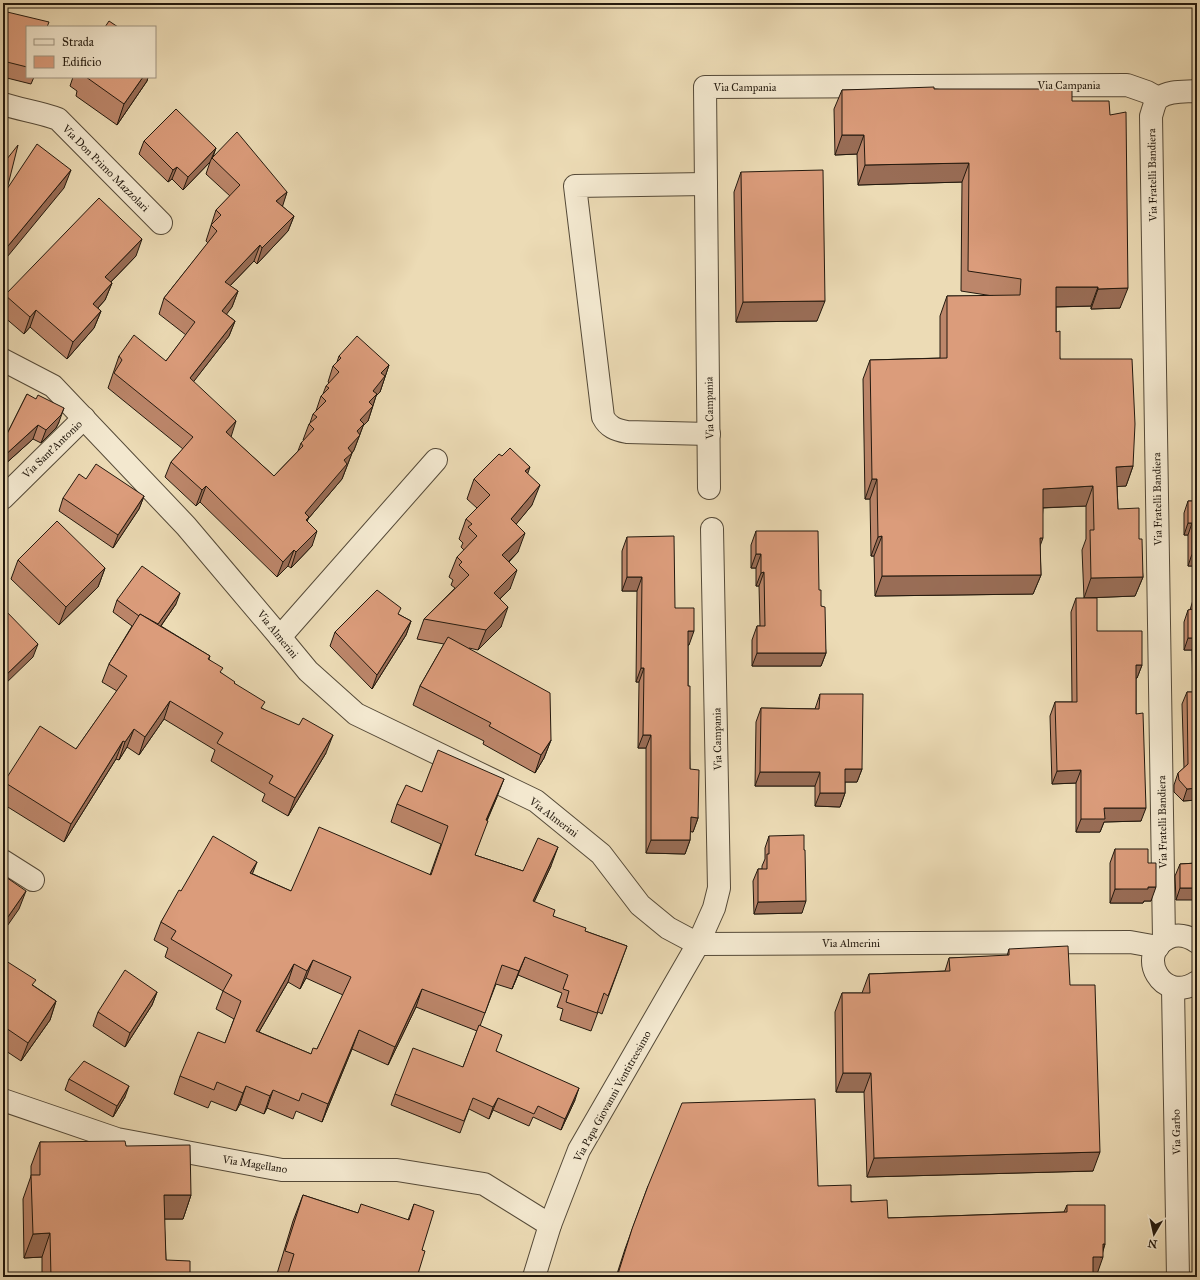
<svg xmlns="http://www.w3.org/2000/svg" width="1200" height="1280" viewBox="0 0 1200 1280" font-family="'IM FELL Great Primer',serif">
  <rect width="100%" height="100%" fill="#ecdbb5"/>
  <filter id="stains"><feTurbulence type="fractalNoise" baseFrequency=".005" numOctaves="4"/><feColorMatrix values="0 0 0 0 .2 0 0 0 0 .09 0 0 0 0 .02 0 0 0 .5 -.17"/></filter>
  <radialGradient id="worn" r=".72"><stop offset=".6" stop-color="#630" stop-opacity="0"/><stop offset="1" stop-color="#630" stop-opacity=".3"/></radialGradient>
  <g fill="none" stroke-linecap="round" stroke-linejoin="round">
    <defs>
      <g id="minor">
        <path d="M 3,104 C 21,110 40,112 58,119 L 161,223"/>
        <path d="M 706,184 L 575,186 L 603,417 C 608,427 616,430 627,432 L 709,434"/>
        <polyline points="3,360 53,386 186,526 280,637 308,671 356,714 536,801 601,854 640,905 668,928 698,944 1130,942 1158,947"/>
        <polyline points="709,488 705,87 1127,85 1147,92 1158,98"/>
        <polyline points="3,498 84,418"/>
        <polyline points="280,637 436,460"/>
        <polyline points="3,861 33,880"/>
        <path d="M 1164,940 L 1151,116 C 1153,111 1154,102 1159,98 C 1169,90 1185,92 1197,91"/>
        <path d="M 1197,942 C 1188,936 1178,933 1168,938 C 1135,954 1162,1005 1197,982"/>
        <polyline points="1173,988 1178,1277"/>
        <polyline points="3,1100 117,1139 282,1170 397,1170 484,1184 550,1225"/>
        <polyline points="534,1277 550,1225 579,1150 698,944 714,908 719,888 712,529"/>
      </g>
    </defs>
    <!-- minor casing -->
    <use href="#minor" stroke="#554a38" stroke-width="24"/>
    <!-- minor -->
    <use href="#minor" stroke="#f3e8cf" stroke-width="22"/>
  </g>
  <!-- wall -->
  <g fill="#bc866a" stroke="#23190e" fill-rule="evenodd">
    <polygon points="3,11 27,27 27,77 34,77 31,84 3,77"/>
    <polygon points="73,77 148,77 147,81 117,125 76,96 77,91 70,86"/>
    <polygon points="934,89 1072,101 1120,308 1091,309 1091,306 1056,307 1056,332 1060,359 1133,466 1126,486 1117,486 1118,509 1139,539 1143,577 1135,596 1084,598 1082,550 1086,539 1086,506 1043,508 1040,547 1041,575 1033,594 875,596 874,556 871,556 870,499 865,499 863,379 870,360 940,358 940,316 947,296 993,296 961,291 962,182 858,185 857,154 835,155 834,109 842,90"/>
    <polygon points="144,141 216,148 213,157 287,192 282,206 294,216 288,231 257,264 254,261 230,286 238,291 232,307 226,314 235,321 229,336 193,382 231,437 274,476 298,451 301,443 304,440 303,440 309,424 310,423 313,414 316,411 321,396 323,394 326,386 329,383 328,382 333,366 337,362 339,356 389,365 380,392 376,396 368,421 363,426 354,450 352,453 342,479 308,519 307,521 312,546 291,568 288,566 277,577 200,502 196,506 165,477 171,462 183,449 108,388 119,356 166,361 186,335 159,314 164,298 208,243 206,241 216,210 230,196 206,174 210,162 183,190 172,179 168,182 139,154"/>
    <polygon points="741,172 817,321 736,322 734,192"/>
    <polygon points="1197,208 1197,315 1195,215"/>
    <polygon points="136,256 111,282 112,283 105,300 98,308 101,311 94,328 67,359 30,327 24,334 3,316 3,301 5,295"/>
    <polygon points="27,394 59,422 56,428 41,443 33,439 3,466 3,430 7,434"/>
    <polygon points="502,456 527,473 532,505 516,524 518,552 509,562 510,589 500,599 501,627 478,650 469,648 551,740 544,758 535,773 483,744 484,741 413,705 420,686 444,644 417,639 424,619 455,588 451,585 453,580 449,577 457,557 464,550 461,547 463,543 459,539 466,519 477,508 467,499 474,479"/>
    <polygon points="144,496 139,509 113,548 59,511 63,498"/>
    <polygon points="1188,501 1197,501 1197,566 1188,566 1188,535 1184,535 1184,513"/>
    <polygon points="756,531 819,590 826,653 821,666 752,666 752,640 757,626 760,626 759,586 756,586 756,568 751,568 751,545"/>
    <polygon points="627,537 675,608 689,645 688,645 688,686 690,769 698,818 693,832 690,831 690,840 685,854 646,853 646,748 638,748 639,682 636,682 637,591 622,591 622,551"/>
    <polygon points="18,560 105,568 98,587 59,625 11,579"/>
    <polygon points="1076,598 1097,631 1142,665 1137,678 1136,678 1136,714 1141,821 1104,822 1100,832 1076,832 1076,783 1052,784 1050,716 1055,702 1072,702 1071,612"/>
    <polygon points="117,600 176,604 161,626 210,656 209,659 221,673 234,683 262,708 326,753 288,816 262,801 265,794 211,761 215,750 164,719 139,755 127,747 119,760 116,759 64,842 3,804 3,785 4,782 76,749 117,691 102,682 109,664 132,626 113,612"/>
    <polygon points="1193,600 1197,600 1197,800 1183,801 1174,792 1174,785 1178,773 1184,768 1182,704 1187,692 1193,692 1192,650 1184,650 1184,622 1188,610 1190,610"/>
    <polygon points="398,614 411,621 406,635 372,689 330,646 335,632"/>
    <polygon points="820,694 862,769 857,782 845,782 845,793 840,807 815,806 815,786 755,786 756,722 761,708 815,709"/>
    <path d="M 422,792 L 497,797 L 487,821 L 475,855 L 523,871 L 551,866 L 534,902 L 553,916 L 585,931 L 627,946 L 602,1014 L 598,1012 L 591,1031 L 560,1020 L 563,1009 L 557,1007 L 562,993 L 518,975 L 512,989 L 496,984 L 480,1026 L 496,1051 L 575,1100 L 561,1130 L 533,1117 L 529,1126 L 493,1110 L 489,1119 L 469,1109 L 460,1133 L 391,1105 L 395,1094 L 463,1067 L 477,1031 L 416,1007 L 388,1065 L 352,1049 L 322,1122 L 296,1111 L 293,1119 L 267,1108 L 264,1114 L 240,1104 L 236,1111 L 211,1101 L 208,1108 L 174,1094 L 180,1076 L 225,1043 L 234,1019 L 216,1009 L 223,991 L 165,957 L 168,948 L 154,940 L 161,922 L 181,891 L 253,874 L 291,891 L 430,875 L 441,844 L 391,822 L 397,804 ZM 306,978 L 343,995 L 317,1049 L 311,1054 L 259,1032 L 288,982 L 300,989 Z"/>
    <polygon points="769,836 802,913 754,914 753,881 758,869 762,869 762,866 765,859 765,848"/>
    <polygon points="1115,849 1148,863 1151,901 1144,901 1143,903 1110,903 1110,863"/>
    <polygon points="1197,863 1176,900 1175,876 1180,864"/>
    <polygon points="1009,949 1070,985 1093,1171 867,1177 864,1092 836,1092 835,1012 842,993 862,993 869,974 945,971 949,958 1007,956"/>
    <polygon points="3,959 34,986 56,1001 50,1020 21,1061 3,1049"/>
    <polygon points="157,992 152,1005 125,1047 93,1026 98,1012"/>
    <polygon points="69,1079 125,1097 113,1117 65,1090"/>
    <polygon points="1197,1090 1197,1123 1194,1123 1195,1097"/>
    <polygon points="40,1142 126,1146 191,1195 183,1219 164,1219 166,1260 190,1277 42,1277 42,1257 24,1258 23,1199 31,1176 31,1166"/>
    <polygon points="1197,1166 1197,1240 1193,1176"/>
    <polygon points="648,1186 818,1186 888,1218 1064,1212 1067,1205 1105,1244 1096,1277 616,1277 625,1249"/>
    <polygon points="303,1195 358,1213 408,1220 414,1204 422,1250 417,1277 276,1277 293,1221"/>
  </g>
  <!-- shaded-wall -->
  <g fill="#996d56" stroke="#23190e">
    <polygon points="143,77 148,77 147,81 117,125 124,104"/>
    <polygon points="842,135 864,135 857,154 835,155"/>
    <polygon points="216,148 210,162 183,190 188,177"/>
    <polygon points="969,163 962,182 858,185 865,165"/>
    <polygon points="177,167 172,179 168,182 173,170"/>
    <polygon points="71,170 64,188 3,262 3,252"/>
    <polygon points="287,192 282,208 276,201"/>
    <polygon points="294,216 288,231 257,264 262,248"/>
    <polygon points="142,239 136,256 99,294 105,277"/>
    <polygon points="260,245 254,261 219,297 225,282"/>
    <polygon points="112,283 105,300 86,321 93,304"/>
    <polygon points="1056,287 1098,287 1091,306 1048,307"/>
    <polygon points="1128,288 1120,308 1091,309 1098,289"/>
    <polygon points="238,291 232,307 217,327 222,311"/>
    <polygon points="825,301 817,321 736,322 743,302"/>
    <polygon points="36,310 30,327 24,334 30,317"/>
    <polygon points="101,311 94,328 67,359 73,342"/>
    <polygon points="235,321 229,336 184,394 190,378"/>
    <polygon points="389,365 380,392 376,396 368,421 363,426 354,450 352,453 342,479 308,519 303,532 305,513 348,448 381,373"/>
    <polygon points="64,408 59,422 56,428 41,443 46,430"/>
    <polygon points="236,421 231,437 226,432"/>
    <polygon points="38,425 33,439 3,466 3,457"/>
    <polygon points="1133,466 1126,486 1109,487 1116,467"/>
    <polygon points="530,467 523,487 525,471"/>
    <polygon points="872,479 877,479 870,499 865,499"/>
    <polygon points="540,485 532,505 504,539 511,519"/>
    <polygon points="206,486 200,502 196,506 202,490"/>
    <polygon points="1093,486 1086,506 1036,508 1043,489"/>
    <polygon points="144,496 139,509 113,548 118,535"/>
    <polygon points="1188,523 1192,523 1188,535 1184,535"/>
    <polygon points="317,531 312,546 291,568 296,552"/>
    <polygon points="525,533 518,552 495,575 502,555"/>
    <polygon points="882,536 874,556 871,556 878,537"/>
    <polygon points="1040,538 1043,538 1036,557"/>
    <polygon points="294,550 288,566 277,577 283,562"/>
    <polygon points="756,554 761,554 756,568 751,568"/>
    <polygon points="1192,554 1197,554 1197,566 1188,566"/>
    <polygon points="105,568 98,587 59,625 66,607"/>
    <polygon points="517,570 510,589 486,612 494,593"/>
    <polygon points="764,572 759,586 756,586 761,573"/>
    <polygon points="1041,575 1033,594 875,596 882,576"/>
    <polygon points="627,577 642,577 637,591 622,591"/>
    <polygon points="1143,577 1135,596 1084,598 1091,578"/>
    <polygon points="180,593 176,604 151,640 155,628"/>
    <polygon points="508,607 501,627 478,650 486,630"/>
    <polygon points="411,621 406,635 372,689 377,675"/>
    <polygon points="688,631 694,631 689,645 683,645"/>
    <polygon points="1188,638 1196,638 1192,650 1184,650"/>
    <polygon points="38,644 33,657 3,686 3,681 4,677"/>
    <polygon points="757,653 826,653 821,666 752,666"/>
    <polygon points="1136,665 1142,665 1137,678 1131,678"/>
    <polygon points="641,668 644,668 639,682 636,682"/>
    <polygon points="170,701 164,719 139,755 145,737"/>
    <polygon points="134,729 127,747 119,760 125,742"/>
    <polygon points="333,735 326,753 288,816 295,798"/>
    <polygon points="643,735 651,735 646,748 638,748"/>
    <polygon points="551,740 544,758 535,773 541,755"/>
    <polygon points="123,741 116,759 64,842 71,824"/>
    <polygon points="845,769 862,769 857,782 841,782"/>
    <polygon points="1081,770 1076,783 1052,784 1057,771"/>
    <polygon points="760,772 820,772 815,786 755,786"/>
    <polygon points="504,779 497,797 479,838 486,820"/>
    <polygon points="1197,788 1197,800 1183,801 1187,789"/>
    <polygon points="820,793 845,793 840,807 815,806"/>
    <polygon points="1104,808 1146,808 1141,821 1104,822 1100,832 1076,832 1081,819"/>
    <polygon points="691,817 698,818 693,832 686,831"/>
    <polygon points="651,840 690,840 685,854 646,853"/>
    <polygon points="558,847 551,866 526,919 533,901"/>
    <polygon points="257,862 250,880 250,873"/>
    <polygon points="1148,887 1156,887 1151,901 1144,901 1143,903 1110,903 1115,889"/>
    <polygon points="1180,888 1197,888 1197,900 1176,900"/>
    <polygon points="26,891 19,909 3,932 3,924"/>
    <polygon points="806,901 802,913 754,914 758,902"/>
    <polygon points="525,957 518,975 512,989 519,971"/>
    <polygon points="313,960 306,978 300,989 307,971"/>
    <polygon points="294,964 288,982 249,1049 256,1031"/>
    <polygon points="422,989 416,1007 388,1065 395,1047"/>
    <polygon points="157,992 152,1005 125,1047 130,1033"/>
    <polygon points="56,1001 50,1020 21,1061 28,1043"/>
    <polygon points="359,1030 352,1049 322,1122 328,1104"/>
    <polygon points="843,1073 871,1073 864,1092 836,1092"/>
    <polygon points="129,1086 125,1097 113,1117 117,1106"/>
    <polygon points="246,1086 240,1104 236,1111 243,1093"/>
    <polygon points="579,1088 575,1100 561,1130 565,1119"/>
    <polygon points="273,1090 267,1108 264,1114 270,1096"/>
    <polygon points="498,1098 493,1110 489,1119 493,1107"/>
    <polygon points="1197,1115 1197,1123 1194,1123"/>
    <polygon points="1100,1152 1093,1171 867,1177 874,1158"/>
    <polygon points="164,1195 191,1195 183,1219 155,1219"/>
    <polygon points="50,1233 42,1257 24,1258 33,1234"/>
    <polygon points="1103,1244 1105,1244 1100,1257 1103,1257 1096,1277 1086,1277 1093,1257"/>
  </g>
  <!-- building -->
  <g fill="#db9c7b" stroke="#23190e" fill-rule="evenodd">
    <polygon points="3,11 49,22 47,27 27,27 27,67 3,61"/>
    <polygon points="109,21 118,27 105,27"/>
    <polygon points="86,77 143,77 124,104"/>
    <polygon points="934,87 934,89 1072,89 1072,101 1109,101 1110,115 1126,112 1128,288 1098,289 1098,287 1056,287 1056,332 1060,331 1060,359 1132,359 1135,424 1133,466 1116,467 1118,509 1139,508 1139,539 1142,539 1143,577 1091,578 1090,530 1094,530 1093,486 1043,489 1043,538 1040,538 1041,575 882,576 882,536 878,537 877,479 872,479 870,360 947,358 947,296 1020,295 1021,279 968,271 969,163 865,165 864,135 842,135 842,90"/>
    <polygon points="176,109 216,148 188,177 177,167 173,170 144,141"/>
    <polygon points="237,132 287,192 276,201 294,216 262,248 260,245 225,282 238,291 222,311 235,321 190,378 236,421 226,432 274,476 303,446 301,443 314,429 309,424 317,417 313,414 326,401 321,396 329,388 326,386 339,372 333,366 341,358 339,356 357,336 389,365 381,373 385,376 373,391 377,394 369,402 373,406 360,420 364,424 357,431 360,435 348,448 352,453 344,460 347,464 305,513 309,517 306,520 317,531 296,552 294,550 283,562 206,486 202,490 171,462 193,437 114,373 122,360 119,356 134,335 166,361 195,322 164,298 217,231 211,225 221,215 216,210 240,185 212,158"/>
    <polygon points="37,144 71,170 3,252 3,164 18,145 7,189"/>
    <polygon points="823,170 825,301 743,302 741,172"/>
    <polygon points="99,198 142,239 105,277 112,283 93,304 101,311 73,342 36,310 30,317 5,295"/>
    <polygon points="27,394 36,399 38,395 64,408 61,415 46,430 38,425 3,457 3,430 7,434"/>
    <polygon points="510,448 530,467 525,471 540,485 511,519 525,533 502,555 517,570 494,593 508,607 486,630 424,619 469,575 459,565 462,562 457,557 477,536 468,527 472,524 466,519 490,495 474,479 499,454 502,456"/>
    <polygon points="96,464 144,496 118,535 63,498 79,474 86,479"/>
    <polygon points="1188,501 1197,501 1197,554 1192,554 1192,523 1188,523"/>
    <polygon points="57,521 105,568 66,607 18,560"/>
    <polygon points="756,531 818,531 819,590 821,590 821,606 825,607 826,653 757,653 757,626 765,626 764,572 761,573 761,554 756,554"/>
    <polygon points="674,536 675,608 694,608 694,631 688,631 688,686 690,686 690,769 699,770 698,818 691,817 690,840 651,840 651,735 643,735 644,668 641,668 642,577 627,577 627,537"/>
    <polygon points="142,566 180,593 158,624 140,614 139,616 117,600"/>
    <polygon points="377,590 401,608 398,614 411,621 377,675 335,632"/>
    <polygon points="1076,598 1097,598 1097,631 1142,631 1142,665 1136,665 1136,714 1143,713 1146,808 1104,808 1105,819 1081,819 1081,770 1057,771 1055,702 1077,702"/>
    <polygon points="1193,600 1197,600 1197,688 1196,638 1188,638 1188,610 1193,609"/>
    <polygon points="3,608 38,644 4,677 3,675"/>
    <polygon points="140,614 210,656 208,659 223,668 220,672 235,682 234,683 265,702 261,708 299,725 303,718 333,735 295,798 269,783 273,776 217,743 223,733 170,701 145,737 134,729 125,742 123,741 71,824 4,782 40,726 76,749 127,676 109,664"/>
    <polygon points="448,637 550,693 551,740 541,755 489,726 491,723 420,686"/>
    <polygon points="1187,692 1197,692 1197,788 1187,789 1179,780 1178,773 1188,764"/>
    <polygon points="820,694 863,694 862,769 845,769 845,793 820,793 820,772 760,772 761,708 819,709"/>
    <path d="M 438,750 L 504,779 L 486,820 L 488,821 L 475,855 L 523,871 L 538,838 L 558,847 L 533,901 L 555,910 L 553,916 L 586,928 L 585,931 L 627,946 L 608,996 L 604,993 L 597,1013 L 566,1002 L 569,991 L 563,989 L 568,975 L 525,957 L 519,971 L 502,965 L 485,1013 L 422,989 L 395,1047 L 359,1030 L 328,1104 L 302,1093 L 299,1101 L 273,1090 L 270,1096 L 246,1086 L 243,1093 L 217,1082 L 214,1090 L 180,1076 L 198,1032 L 225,1043 L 241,1001 L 223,991 L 232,975 L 171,939 L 176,931 L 161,922 L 179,890 L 181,891 L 213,836 L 257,862 L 250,873 L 291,891 L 319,827 L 431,875 L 448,826 L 397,804 L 406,785 L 422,792 ZM 313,960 L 351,977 L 317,1049 L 313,1048 L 311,1054 L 256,1031 L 294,964 L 307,971 Z"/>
    <polygon points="804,835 804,850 805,850 806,901 758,902 758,869 767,869 767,854 769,854 769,836"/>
    <polygon points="1115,849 1148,849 1148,863 1156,863 1156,887 1148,887 1148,889 1115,889"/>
    <polygon points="1197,863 1197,888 1180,888 1180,864"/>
    <polygon points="3,875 26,891 3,924"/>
    <polygon points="1068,946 1070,985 1095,985 1100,1152 874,1158 871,1073 843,1073 842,993 870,993 869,974 950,971 949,958 1009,955 1009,949"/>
    <polygon points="3,959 36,980 32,985 56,1001 28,1043 3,1026"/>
    <polygon points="125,970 157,992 130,1033 98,1012"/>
    <polygon points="479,1025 502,1035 496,1051 579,1088 565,1119 538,1106 534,1114 498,1098 493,1107 473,1098 464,1121 395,1094 413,1048 463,1067"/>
    <polygon points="84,1061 129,1086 117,1106 69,1079"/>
    <polygon points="815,1099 818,1186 851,1185 851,1202 887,1200 888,1218 1067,1212 1067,1205 1105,1205 1105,1244 1103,1244 1103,1257 1093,1257 1093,1277 617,1277 632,1229 648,1186 682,1103"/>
    <polygon points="125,1141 126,1146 190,1145 191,1195 164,1195 166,1260 190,1261 190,1277 51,1277 50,1233 33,1234 31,1175 40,1175 40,1142"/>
    <polygon points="303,1195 358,1213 361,1204 409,1220 414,1204 434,1211 422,1250 425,1251 417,1277 287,1277 294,1254 285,1251"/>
  </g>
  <g text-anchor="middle" stroke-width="4" stroke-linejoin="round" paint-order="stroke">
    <!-- street labels -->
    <g font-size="11" fill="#23190e" stroke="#f3e8cf">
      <text x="1069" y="89">Via Campania</text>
      <text x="745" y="91">Via Campania</text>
      <text transform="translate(106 168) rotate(45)" y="4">Via Don Primo Mazzolari</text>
      <text transform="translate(1152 175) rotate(-91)" y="4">Via Fratelli Bandiera</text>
      <text transform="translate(709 408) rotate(-91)" y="4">Via Campania</text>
      <text transform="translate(52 449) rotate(-44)" y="4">Via Sant'Antonio</text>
      <text transform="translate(1157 499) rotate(-91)" y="4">Via Fratelli Bandiera</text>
      <text transform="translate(278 634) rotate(51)" y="4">Via Almerini</text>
      <text transform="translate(717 739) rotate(-91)" y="4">Via Campania</text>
      <text transform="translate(554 817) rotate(37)" y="4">Via Almerini</text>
      <text transform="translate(1162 822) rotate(-91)" y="4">Via Fratelli Bandiera</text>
      <text x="851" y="947">Via Almerini</text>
      <text transform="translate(612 1096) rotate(-61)" y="4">Via Papa Giovanni Ventitreesimo</text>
      <text transform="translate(1176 1132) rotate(-91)" y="4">Via Garbo</text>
      <text transform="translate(255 1164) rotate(9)" y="4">Via Magellano</text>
    </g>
  </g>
  <!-- margin -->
  <rect width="1200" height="1280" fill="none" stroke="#ecdbb5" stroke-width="16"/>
  <rect x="4" y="4" width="1192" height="1272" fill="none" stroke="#23190e" stroke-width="2"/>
  <rect x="8" y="8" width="1184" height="1264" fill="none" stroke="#23190e"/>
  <!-- legend -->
  <rect x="26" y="26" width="130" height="52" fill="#f3e8cf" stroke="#a09582"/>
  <rect x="34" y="39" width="20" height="6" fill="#f3e8cf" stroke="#a09582"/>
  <text x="62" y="46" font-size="12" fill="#23190e">Strada</text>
  <rect x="34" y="56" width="20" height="12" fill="#db9c7b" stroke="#a09582"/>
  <text x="62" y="66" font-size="12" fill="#23190e">Edificio</text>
  <!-- north arrow -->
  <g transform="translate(1154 1234) rotate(189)" stroke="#f3e8cf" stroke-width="3" paint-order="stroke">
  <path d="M0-3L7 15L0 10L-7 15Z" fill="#23190e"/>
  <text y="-6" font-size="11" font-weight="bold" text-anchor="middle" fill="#23190e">N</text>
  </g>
  <rect width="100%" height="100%" filter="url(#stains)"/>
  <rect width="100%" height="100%" fill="url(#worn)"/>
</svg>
